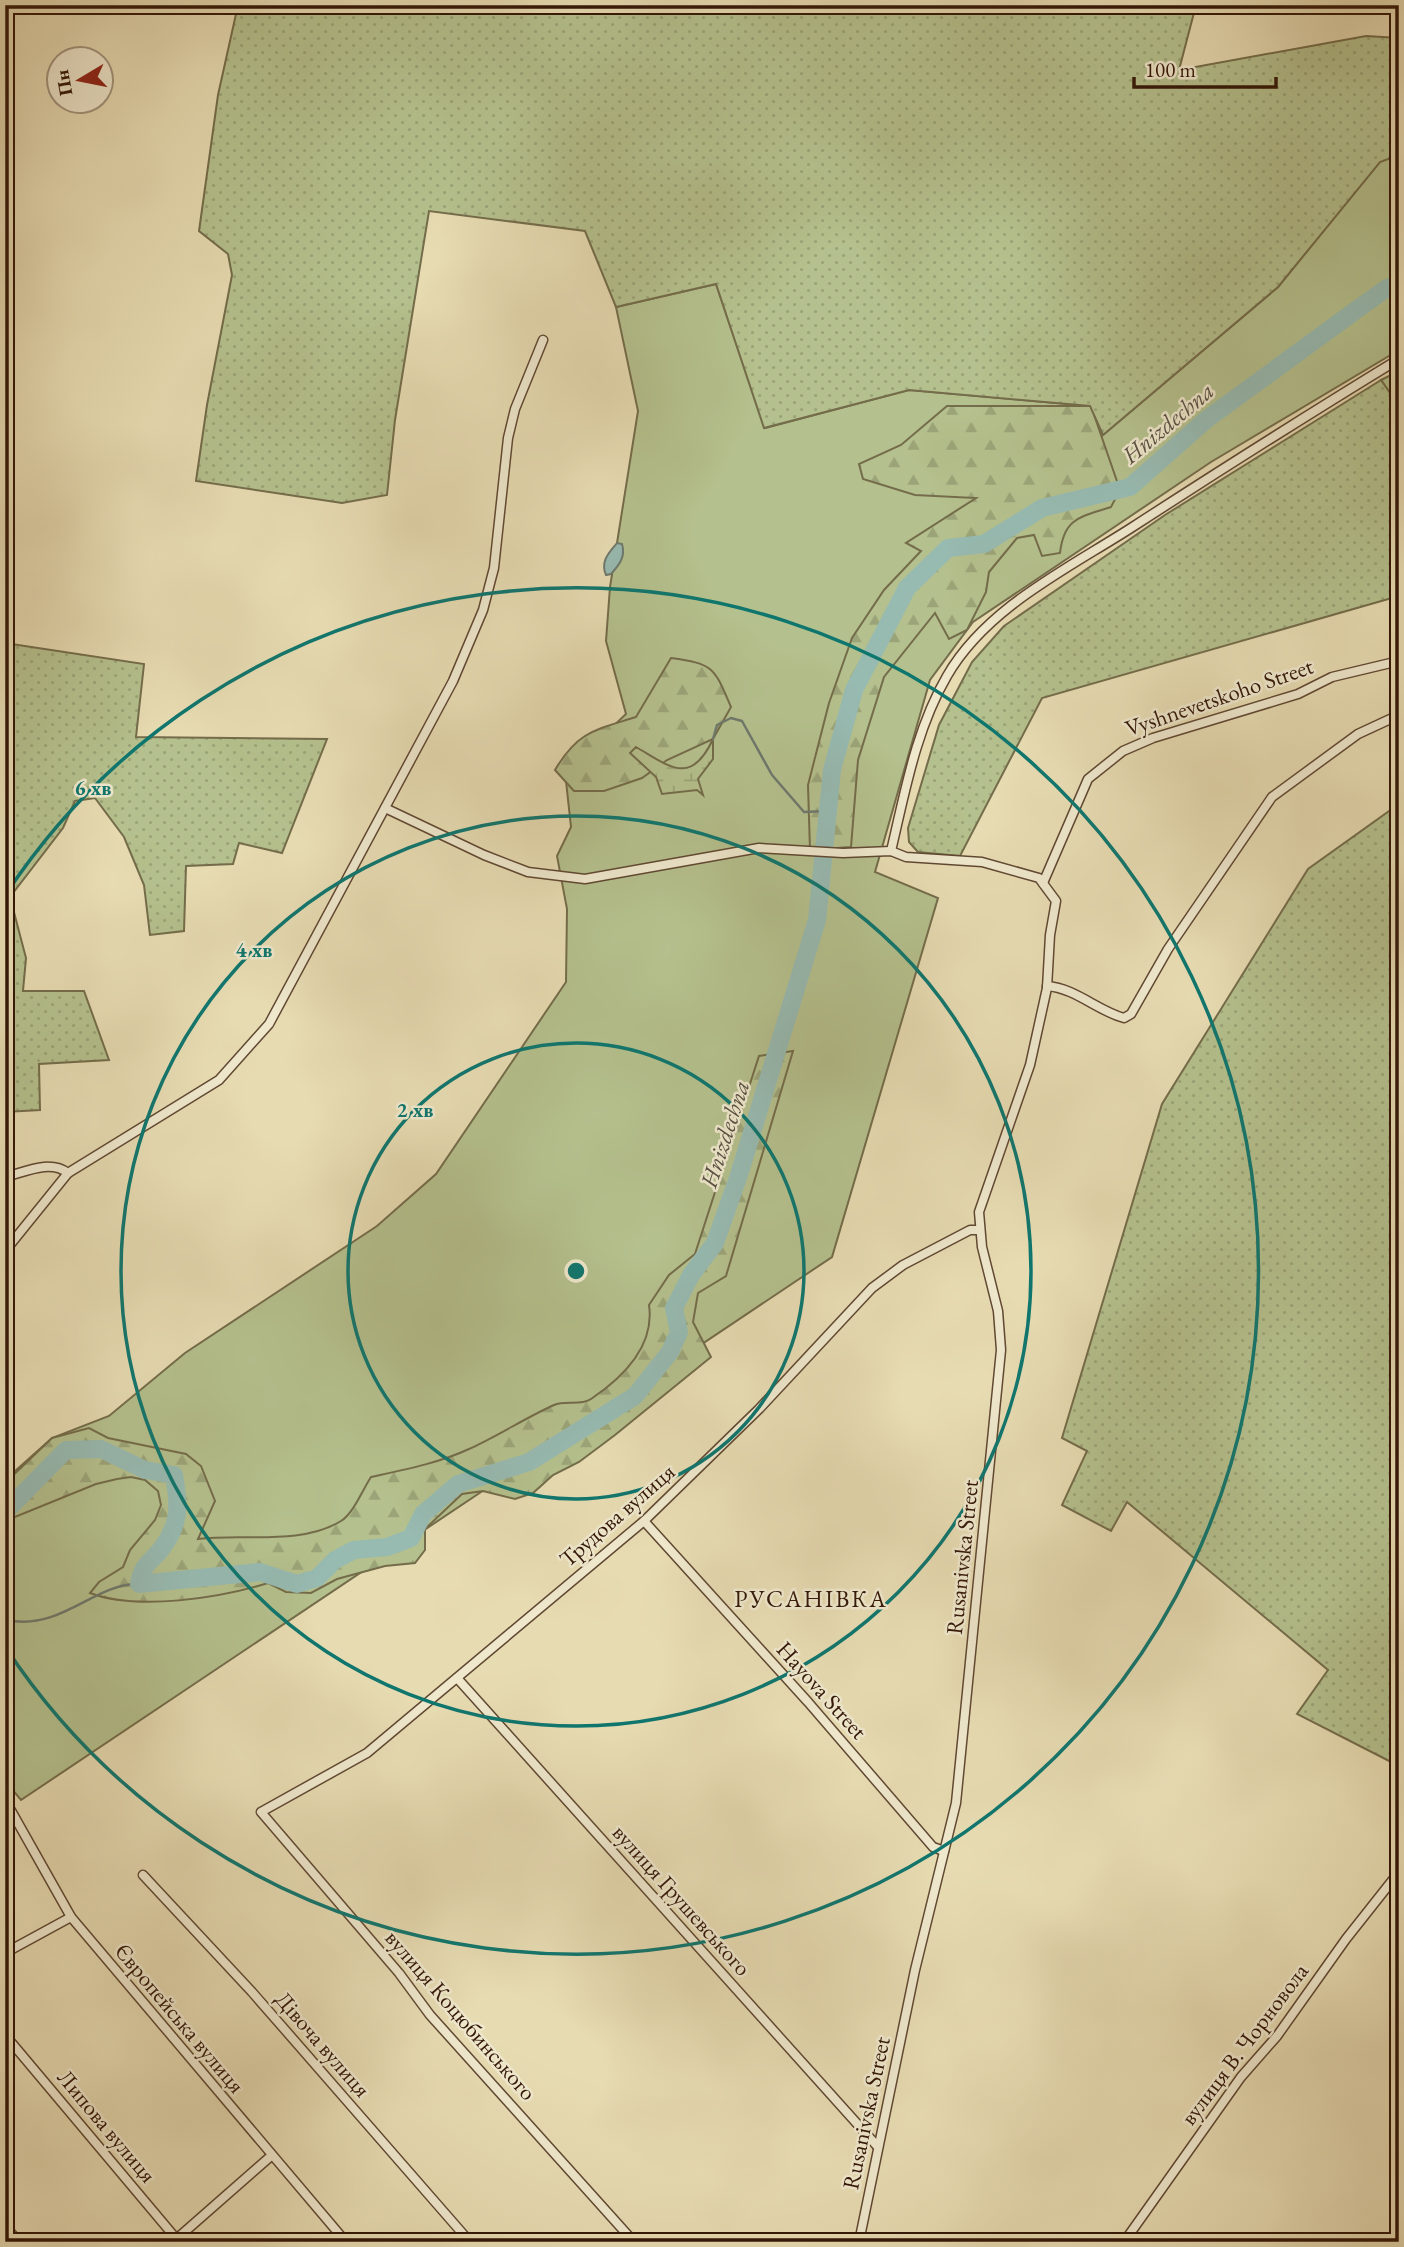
<svg xmlns="http://www.w3.org/2000/svg" width="1404" height="2247" viewBox="0 0 1404 2247" font-family="'EB Garamond',serif">
  <defs>
    <pattern id="forest-firs" width="22" height="20" patternUnits="userSpaceOnUse" patternTransform="scale(1.75)"><rect width="22" height="20" fill="#b4c08d"/><path d="M5 1l3.5 6h-7zM16 11l3.5 6h-7z" fill="#9ba478"/></pattern>
    <pattern id="wetland-marsh" width="20" height="14" patternUnits="userSpaceOnUse" patternTransform="scale(1.75)"><rect width="20" height="14" fill="#b4c08d"/><path d="M1 5h8M5 5V1M11 12h8M15 12V8" fill="none" stroke="#9ba478"/></pattern>
    <pattern id="garden-dots" width="8" height="8" patternUnits="userSpaceOnUse" patternTransform="scale(1.75)"><rect width="8" height="8" fill="#b4c08d"/><path d="M2 2h.1M6 6h.1" fill="none" stroke="#9ba478" stroke-width="1.8" stroke-linecap="round"/></pattern>
  </defs>
  <rect width="100%" height="100%" fill="#e7dbb2"/>
  <filter id="stains"><feTurbulence type="fractalNoise" baseFrequency=".00286" numOctaves="4"/><feColorMatrix values="0 0 0 0 .2 0 0 0 0 .09 0 0 0 0 .02 0 0 0 .5 -.17"/></filter>
  <radialGradient id="worn" r=".72"><stop offset=".6" stop-color="#630" stop-opacity="0"/><stop offset="1" stop-color="#630" stop-opacity=".3"/></radialGradient>
  <!-- grass -->
  <g fill="#b4c08d" stroke="#746c4a" stroke-width="2">
    <polygon points="1399,155 1399,350 1211,462 973,622 930,680 875,872 938,898 832,1257 21,1800 5,1781 5,1480 52,1438 109,1416 185,1353 377,1226 436,1174 566,982 567,909 557,856 571,827 565,772 626,714 606,641 610,587 638,411 616,307 716,284 765,428 909,390 1091,406 1103,435 1278,287 1380,161"/>
    <polygon points="1399,371 1399,406 1381,380"/>
  </g>
  <!-- forest -->
  <g fill="url(#forest-firs)" stroke="#746c4a" stroke-width="2">
    <path d="M 947,406 L 1091,406 L 1120,490 L 1111,507 C 1081,517 1064,517 1060,553 L 1042,556 L 1034,535 L 1017,538 L 989,572 L 986,592 L 967,630 L 949,639 L 935,613 L 884,677 L 858,760 L 851,847 L 810,850 L 808,785 L 829,703 L 852,638 L 884,590 L 921,551 L 906,543 L 976,498 L 915,495 L 863,479 L 859,464 L 901,445 Z"/>
    <path d="M 671,658 C 715,664 714,668 731,707 L 713,739 L 667,760 L 642,778 L 604,791 L 574,791 L 555,770 C 578,731 595,730 636,717 Z"/>
    <path d="M 793,1051 L 726,1276 L 698,1293 L 693,1322 L 711,1357 L 615,1435 L 579,1462 L 553,1475 L 533,1493 L 515,1499 L 483,1491 L 462,1494 L 425,1529 L 425,1550 L 415,1563 L 385,1566 L 337,1579 L 311,1593 L 286,1592 L 268,1583 C 220,1598 138,1611 90,1593 L 99,1582 L 123,1567 L 130,1550 L 155,1520 L 161,1505 L 158,1491 L 145,1480 L 131,1477 L 117,1479 L 96,1484 L 5,1521 L 5,1483 L 52,1438 L 89,1428 L 108,1438 L 186,1454 L 201,1466 L 215,1501 L 198,1539 C 242,1533 300,1546 341,1521 C 353,1514 363,1489 371,1477 C 403,1470 439,1463 469,1449 C 498,1436 525,1418 554,1405 C 565,1400 581,1406 591,1399 C 622,1378 655,1346 649,1305 L 669,1275 L 695,1254 L 759,1056 Z"/>
  </g>
  <!-- wetland -->
  <path fill="url(#wetland-marsh)" stroke="#746c4a" stroke-width="2" d="M 713,739 L 713,759 L 698,779 L 703,795 L 697,790 L 662,794 L 656,777 L 630,753 L 636,747 C 669,766 691,787 713,739 Z"/>
  <!-- garden -->
  <g fill="url(#garden-dots)" stroke="#746c4a" stroke-width="2">
    <polygon points="238,5 1196,5 1179,70 1366,36 1399,38 1399,155 1380,162 1278,287 1103,435 1090,406 909,390 764,428 716,284 616,307 585,231 429,211 395,420 387,495 342,503 196,481 207,405 232,275 228,254 199,231 218,95"/>
    <polygon points="1381,380 1399,406 1399,596 1042,698 960,856 918,852 909,842 908,828 939,725 972,662 1004,626 1165,515"/>
    <polygon points="5,643 144,664 136,737 327,739 282,853 239,843 233,864 186,866 184,931 150,935 144,885 124,837 95,798 75,801 63,828 10,897 26,958 23,991 84,991 109,1060 39,1064 40,1110 5,1112"/>
    <polygon points="1399,804 1399,1766 1297,1714 1328,1670 1127,1502 1111,1531 1062,1505 1087,1451 1062,1438 1162,1104 1308,869"/>
  </g>
  <!-- water -->
  <path fill="#97bab1" stroke="#6f796d" stroke-width="2" d="M 617,543 L 622,544 C 626,557 619,565 611,574 L 606,575 C 600,561 609,553 617,543 Z"/>
  <g fill="none" stroke-linecap="round" stroke-linejoin="round">
    <!-- stream -->
    <g stroke="#6f796d" stroke-width="2.5">
      <polyline points="713,739 717,725 731,718 742,721 772,775 804,812 828,811"/>
      <path d="M 5,1633 L 13,1621 C 63,1628 96,1583 139,1584"/>
    </g>
    <!-- river -->
    <path stroke="#97bab1" stroke-width="18" d="M 5,1512 L 66,1450 L 101,1449 L 145,1470 L 174,1475 C 179,1503 181,1523 162,1548 C 150,1564 143,1562 139,1584 L 260,1572 L 297,1584 L 317,1578 L 335,1560 L 354,1550 L 387,1547 L 411,1538 L 423,1514 L 458,1484 L 529,1462 L 635,1396 L 670,1352 L 679,1332 L 674,1308 L 691,1275 L 715,1243 L 739,1175 L 817,920 L 832,770 L 854,690 L 907,588 L 948,548 L 984,544 L 1042,508 L 1130,487 L 1207,419 L 1359,308 L 1387,288 L 1399,284"/>
    <defs>
      <g id="minor">
        <polyline points="385,808 484,855 528,872 585,879 759,848 843,853 891,851 906,857 982,862 1039,878 1056,901 1050,935 1047,988 1030,1065 979,1212 982,1247 998,1311 1001,1350 956,1803 915,1970 859,2242"/>
        <path d="M 891,851 C 905,792 916,729 947,676 C 986,608 1067,569 1131,528 C 1219,471 1309,414 1399,359"/>
        <polyline points="1043,883 1088,779 1123,751 1153,738 1298,694 1332,677 1399,661"/>
        <path d="M 1047,986 C 1075,988 1098,1011 1124,1018 L 1131,1014 L 1168,949 L 1272,797 L 1358,734 L 1399,715"/>
        <path d="M 5,1177 C 25,1172 50,1159 68,1173"/>
        <polyline points="5,1251 68,1173 219,1080 269,1024 453,681 483,610 494,568 508,438 515,409 543,340"/>
        <polyline points="644,1521 808,1702 933,1847 944,1851"/>
        <polyline points="457,1678 878,2147"/>
        <polyline points="5,1800 71,1917 346,2242"/>
        <polyline points="143,1875 252,1992 470,2242"/>
        <polyline points="5,1953 71,1917"/>
        <polyline points="5,2035 179,2242"/>
        <polyline points="5,2226 19,2242"/>
        <polyline points="173,2242 271,2156"/>
        <polyline points="634,2242 430,2015 399,1973 261,1812 367,1753 644,1521 759,1409 872,1288 903,1265 970,1230 980,1230"/>
        <polyline points="1124,2242 1241,2077 1277,2036 1346,1939 1399,1872"/>
      </g>
    </defs>
    <!-- minor casing -->
    <use href="#minor" stroke="#604832" stroke-width="11"/>
    <!-- minor -->
    <use href="#minor" stroke="#efe8cd" stroke-width="8"/>
  </g>
  <!-- distance rings -->
  <g fill="none" stroke="#0f766e" stroke-width="3.5">
    <circle cx="576" cy="1271" r="228"/>
    <circle cx="576" cy="1271" r="455"/>
    <path d="M6 894A683 683 0 1 1 6 1648"/>
  </g>
  <g text-anchor="middle" stroke-width="5" stroke-linejoin="round" paint-order="stroke">
    <!-- street labels -->
    <g font-size="23" fill="#331708" stroke="#efe8cd">
      <text transform="translate(1219 697) rotate(-19)" y="8">Vyshnevetskoho Street</text>
      <text transform="translate(617 1515) rotate(-41)" y="8">Трудова вулиця</text>
      <text transform="translate(962 1557) rotate(-84)" y="8">Rusanivska Street</text>
      <text transform="translate(822 1690) rotate(48)" y="8">Hayova Street</text>
      <text transform="translate(682 1900) rotate(48)" y="8">вулиця Грушевського</text>
      <text transform="translate(461 2015) rotate(49)" y="8">вулиця Коцюбинського</text>
      <text transform="translate(180 2018) rotate(50)" y="8">Європейська вулиця</text>
      <text transform="translate(323 2044) rotate(49)" y="8">Дівоча вулиця</text>
      <text transform="translate(1244 2044) rotate(-53)" y="8">вулиця В. Чорновола</text>
      <text transform="translate(866 2113) rotate(-78)" y="8">Rusanivska Street</text>
      <text transform="translate(107 2126) rotate(50)" y="8">Липова вулиця</text>
    </g>
    <!-- water labels -->
    <g font-size="24" font-style="italic" fill="#565043" stroke="#efe8cd">
      <text transform="translate(1168 423) rotate(-40)" y="8">Hnizdechna</text>
      <text transform="translate(725 1134) rotate(-72)" y="8">Hnizdechna</text>
    </g>
    <!-- neighbourhood labels -->
    <g font-size="24" letter-spacing="2" fill="#331708" stroke="#efe8cd">
      <text x="811" y="1607">РУСАНІВКА</text>
    </g>
  </g>
  <circle cx="576" cy="1271" r="10" fill="#0f766e" stroke="#efe8cd" stroke-width="3.5"/>
  <g font-size="21" text-anchor="middle" font-weight="bold" fill="#0f766e" stroke="#efe8cd" stroke-width="5" stroke-linejoin="round" paint-order="stroke">
    <text x="93" y="795">6 хв</text>
    <text x="254" y="957">4 хв</text>
    <text x="415" y="1117">2 хв</text>
  </g>
  <!-- margin -->
  <rect width="1404" height="2247" fill="none" stroke="#e7dbb2" stroke-width="28"/>
  <rect x="7" y="7" width="1390" height="2233" fill="none" stroke="#331708" stroke-width="3.5"/>
  <rect x="14" y="14" width="1376" height="2219" fill="none" stroke="#331708" stroke-width="2"/>
  <!-- north arrow -->
  <g transform="translate(80 80) rotate(260)"><circle r="33" fill="#efe8cd" stroke="#a4947e" stroke-width="2"/>
  <path d="M0-5L12 26L0 18L-12 26Z" fill="#8f2418"/>
  <text y="-10" font-size="19" font-weight="bold" text-anchor="middle" fill="#331708">Пн</text>
  </g>
  <!-- scale -->
  <path d="M1134 77v10h142v-10" fill="none" stroke="#331708" stroke-width="3.5"/>
  <text x="1145" y="77" font-size="21" fill="#331708" stroke="#efe8cd" stroke-width="5" paint-order="stroke">100 m</text>
  <rect width="100%" height="100%" filter="url(#stains)"/>
  <rect width="100%" height="100%" fill="url(#worn)"/>
</svg>
